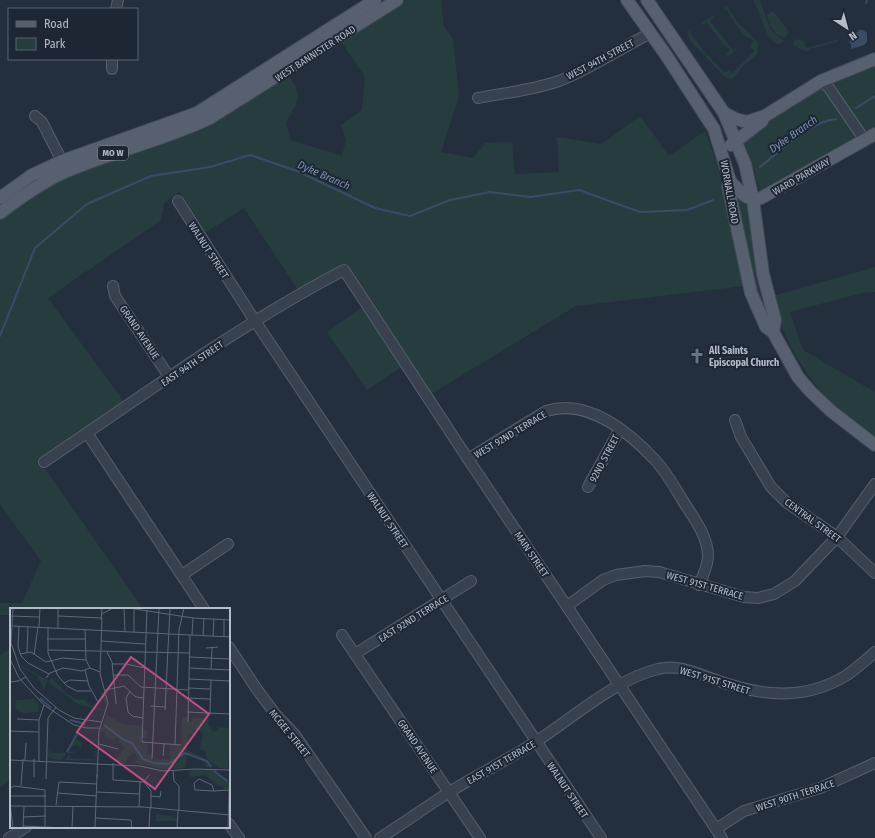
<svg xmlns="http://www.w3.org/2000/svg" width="875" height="838" viewBox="0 0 875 838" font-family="'Fira Sans Condensed',sans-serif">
  <rect width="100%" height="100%" fill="#242f3e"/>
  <!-- green -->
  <g fill="#263c3f">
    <path d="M 406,0 L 441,0 L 444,26 L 453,39 L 459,96 L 441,152 L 473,158 L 485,143 L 512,142 L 515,174 L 559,172 L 557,137 L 601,144 L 640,116 L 669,156 L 705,131 L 718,166 L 745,286 L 576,306 L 431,394 L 403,366 L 367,390 L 327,332 L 370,302 L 350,269 L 343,266 L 298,290 L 244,208 L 205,233 L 179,192 L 164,203 L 161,220 L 48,298 L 125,403 L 39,460 L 143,609 L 11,609 L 11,615 L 0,615 L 0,603 L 22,603 L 41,561 L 0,504 L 0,217 L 35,192 L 288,75 C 305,97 297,101 286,123 L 291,140 L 342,156 L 346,140 L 341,125 L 362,110 L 365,77 L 341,41 Z"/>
    <path d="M 753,0 L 760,0 L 771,30 L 784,41 L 780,44 L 776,44 C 764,37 761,13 753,0 Z"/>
    <path d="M 727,6 L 737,22 L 758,42 L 757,55 C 752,59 747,62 743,66 C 736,73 735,84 724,76 L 690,40 L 688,35 L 689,31 L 694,28 L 690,32 L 703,50 L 725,73 L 729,70 L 733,73 L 754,51 L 750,46 L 754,40 C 744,39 732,19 726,9 L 721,12 Z"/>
    <path d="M 773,11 L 787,29 L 788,34 L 785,37 L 786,38 C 774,36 769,25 767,15 Z"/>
    <polygon points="713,15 714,18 710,21 733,50 738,47 729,56 726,54 730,49 724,45 707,23 703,25 701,23"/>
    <polygon points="796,39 804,41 806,48 837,40 839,41 810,49 808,52 794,46 793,42"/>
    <polygon points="875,64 875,128 866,131 862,130 834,87 834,84 844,77"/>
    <polygon points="821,89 825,91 855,134 855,137 760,192 752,162 742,137"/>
    <polygon points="736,197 749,204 762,295 772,326 759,301 754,282"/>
    <path d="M 875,267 L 875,292 L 862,293 L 790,312 L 803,350 L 875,392 L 875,436 C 864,428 853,421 843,413 C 808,382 782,341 773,296 Z"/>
    <polygon points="11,648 11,780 0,787 0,655"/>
  </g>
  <!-- water -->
  <polygon fill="#394c67" points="859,30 863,30 867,33 867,42 864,45 851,49 851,44 849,42"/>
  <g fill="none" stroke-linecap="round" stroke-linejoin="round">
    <!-- stream -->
    <g stroke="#394c67" stroke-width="2">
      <polyline points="866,3 867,0"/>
      <polyline points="856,108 875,96"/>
      <path d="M 760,167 C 783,149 807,123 836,119"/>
      <polyline points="0,336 35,248 87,204 151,176 210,167 250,155 297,171 375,208 410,216 450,200 490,192 531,197 579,190 640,212 687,210 713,200"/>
    </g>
    <defs>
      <g id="minor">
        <polyline points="116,9 118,0"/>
        <polyline points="112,69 112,59"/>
        <polyline points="821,81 829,88 864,139"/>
        <path d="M 478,98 C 505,93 533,90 559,81 C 591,69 620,48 651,33"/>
        <polyline points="35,116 42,122 65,167"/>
        <polyline points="178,201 255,321 601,838"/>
        <polyline points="113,286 115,296 170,378"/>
        <polyline points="735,420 741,437 771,487 786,502 837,537 875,573"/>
        <polyline points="87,433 204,609"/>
        <path d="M 468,459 L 546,411 C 588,398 629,432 656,461 C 667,473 675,488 683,501 C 693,517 708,536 708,556 C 708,566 703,576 699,585"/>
        <path d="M 44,462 C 142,396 239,325 344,270 L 468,459 L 722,838"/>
        <polyline points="588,487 620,429"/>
        <polyline points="182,575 228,544"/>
        <polyline points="567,606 603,580 616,575 645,571 659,572 744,597 758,598 774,594 795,581 837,537 875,484"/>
        <polyline points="342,635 480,838"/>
        <polyline points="229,647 256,688 276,715 295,735 366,838"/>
        <polyline points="355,654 471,581"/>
        <polyline points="229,824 239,838"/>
        <polyline points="716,829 744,811 820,788 875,763"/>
        <polyline points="9,838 26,827"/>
        <path d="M 380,838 C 404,823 427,806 451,791 C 479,774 509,759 537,741 C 572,718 618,678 658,669 C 677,664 696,673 713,679 C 759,696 803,702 847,675 C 857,668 866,660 875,652"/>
      </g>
      <g id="major">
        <polyline points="627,0 666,55 714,129 730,181 728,186 751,293 766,327 773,332 798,377 810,391 831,411 875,445"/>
        <polyline points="647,0 724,113 745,164 753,200 763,274 775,320 773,332"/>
        <polyline points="724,113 736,119 747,122 765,116 821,81 875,59"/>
        <polyline points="731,145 762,121"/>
        <path d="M 730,181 C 740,191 746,202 761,198 L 875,134"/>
        <polyline points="0,198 32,175 62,161 197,113 375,0"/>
        <path d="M 0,213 C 21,197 43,181 67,171 C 114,151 164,140 210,118 L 397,0"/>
      </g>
    </defs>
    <!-- minor casing -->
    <use href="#minor" stroke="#565f6c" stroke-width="12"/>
    <!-- major casing -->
    <use href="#major" stroke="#414a57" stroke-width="14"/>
    <!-- minor -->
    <use href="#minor" stroke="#38414e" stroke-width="10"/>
    <!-- major -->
    <use href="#major" stroke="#56606e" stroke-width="12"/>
  </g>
  <!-- icons -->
  <defs>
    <symbol id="church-bare" viewBox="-9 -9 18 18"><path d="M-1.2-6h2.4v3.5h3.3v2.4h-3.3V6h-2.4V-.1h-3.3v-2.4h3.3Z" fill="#6b7280" stroke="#1d2633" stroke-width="2.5" paint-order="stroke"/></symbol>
  </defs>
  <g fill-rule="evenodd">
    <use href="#church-bare" x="686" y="345" width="22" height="22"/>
  </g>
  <g text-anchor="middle" stroke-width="4" stroke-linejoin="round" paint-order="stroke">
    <!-- shield labels -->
    <rect fill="#1d2633" stroke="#878f9c" stroke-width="1" x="98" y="146" width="30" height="14" rx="3"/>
    <g font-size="9" font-weight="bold" fill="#b4bcc9">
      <text x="113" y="156">MO W</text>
    </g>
    <!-- street labels -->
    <g font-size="10" fill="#b4bcc9" stroke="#1d2633">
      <text transform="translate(315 53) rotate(-33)" y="4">WEST BANNISTER ROAD</text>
      <text transform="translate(600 59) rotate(-28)" y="4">WEST 94TH STREET</text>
      <text transform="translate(801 176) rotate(-30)" y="4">WARD PARKWAY</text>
      <text transform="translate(730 192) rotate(80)" y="4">WORNALL ROAD</text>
      <text transform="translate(209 250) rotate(57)" y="4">WALNUT STREET</text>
      <text transform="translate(140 332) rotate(56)" y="4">GRAND AVENUE</text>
      <text transform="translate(192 363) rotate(-34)" y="4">EAST 94TH STREET</text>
      <text transform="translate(510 434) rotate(-31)" y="4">WEST 92ND TERRACE</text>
      <text transform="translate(604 458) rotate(-62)" y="4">92ND STREET</text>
      <text transform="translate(388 520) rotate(56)" y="4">WALNUT STREET</text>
      <text transform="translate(813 520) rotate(36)" y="4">CENTRAL STREET</text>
      <text transform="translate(532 554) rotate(56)" y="4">MAIN STREET</text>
      <text transform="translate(705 585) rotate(16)" y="4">WEST 91ST TERRACE</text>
      <text transform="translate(413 618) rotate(-32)" y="4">EAST 92ND TERRACE</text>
      <text transform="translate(715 680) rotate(17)" y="4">WEST 91ST STREET</text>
      <text transform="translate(290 733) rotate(51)" y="4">MCGEE STREET</text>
      <text transform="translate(418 746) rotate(56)" y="4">GRAND AVENUE</text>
      <text transform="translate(501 762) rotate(-30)" y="4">EAST 91ST TERRACE</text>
      <text transform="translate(568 790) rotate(56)" y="4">WALNUT STREET</text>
      <text transform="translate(795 795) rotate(-18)" y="4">WEST 90TH TERRACE</text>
    </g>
    <!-- poi labels -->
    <g font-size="10" font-weight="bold" fill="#b4bcc9" stroke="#1d2633" text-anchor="start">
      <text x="709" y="354">All Saints<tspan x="709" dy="12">Episcopal Church</tspan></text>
    </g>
    <!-- water labels -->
    <g font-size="11" font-style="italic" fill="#7c92b1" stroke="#1d2633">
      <text transform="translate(793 134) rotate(-35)" y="4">Dyke Branch</text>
      <text transform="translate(324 175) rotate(24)" y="4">Dyke Branch</text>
    </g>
  </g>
  <!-- overview -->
  <g transform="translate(10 608)">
    <rect width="220" height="220" fill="#242f3e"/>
    <path d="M 3,37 L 10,57 L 39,73 L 42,70 L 56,85 L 67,92 L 74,91 L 78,96 L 94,102 L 96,97 L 90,85 L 94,83 L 97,93 L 95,104 L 68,96 L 37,73 L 34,83 L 28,68 L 11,59 L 3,43 ZM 23,91 L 28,96 L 28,104 L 12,105 L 5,99 L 6,92 ZM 97,107 L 113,116 L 133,118 L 133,122 L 137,122 L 137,130 L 131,130 L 131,134 L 137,136 L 137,146 L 142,147 L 142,152 L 160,151 L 160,137 L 171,137 L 172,110 L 177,110 L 178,114 L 182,114 L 182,110 L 199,111 L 198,116 L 203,124 L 207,123 L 209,119 L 220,120 L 218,160 L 209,160 L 197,151 L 195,143 L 190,141 L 193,126 L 189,122 L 182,123 L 189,130 L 182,126 L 178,128 L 177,142 L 199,153 L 203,160 L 196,159 L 196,155 L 178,146 L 175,160 L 154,161 L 124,155 L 128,150 L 124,145 L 117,150 L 117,155 L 104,154 L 115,139 L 108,135 L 110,132 L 106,129 L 104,132 L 95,129 L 95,124 L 90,123 ZM 68,125 L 65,130 L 72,136 L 71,143 L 70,139 L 66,137 L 59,140 L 58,144 L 64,143 L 64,145 L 56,145 L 52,152 L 38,150 L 39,141 L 41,145 L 57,145 L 57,141 L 64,132 L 65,133 L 64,129 ZM 81,135 L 81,140 L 85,140 L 86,135 L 85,153 L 55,152 L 59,146 L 60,150 L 84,151 L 85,141 L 80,141 ZM 179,162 L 206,162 L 211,168 L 218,170 L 218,181 L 214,182 L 213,178 L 209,178 L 195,167 L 180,169 ZM 146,206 L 167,209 L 167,213 L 146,213 Z" fill="#263c3f"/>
    <path fill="none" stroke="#394c67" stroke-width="2" d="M 30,90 L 41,100M 60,112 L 75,116M 94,117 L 114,132 L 122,135 L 133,151 L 143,155 L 158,156 L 175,145 L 197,153 L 201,159M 57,144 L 68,124M 204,163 L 217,173"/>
    <path fill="none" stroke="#5e6776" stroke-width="1" d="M 3,0 L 1,35 L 10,61 L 24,80 L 49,102 L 64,110 L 91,114M 114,0 L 115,24M 125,1 L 183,10 L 220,12M 137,2 L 132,134 L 171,137M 92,6 L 103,0M 0,8 L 29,9M 48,8 L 92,10M 91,12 L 92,0M 2,18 L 220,29M 9,18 L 8,38 L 11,48 L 18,55 L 39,66M 29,19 L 30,0M 38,19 L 38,45 L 48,68 L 57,78 L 67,83 L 81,83M 48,20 L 48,0M 75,21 L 76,52 L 80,60M 124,24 L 124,0M 182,27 L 183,10M 193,28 L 194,10M 203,28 L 204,11M 214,29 L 214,12M 37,31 L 75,31M 91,33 L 135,36M 196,40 L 208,39M 38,42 L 179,45M 17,44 L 18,18M 97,44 L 102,54 L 106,96M 10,46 L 21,44 L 36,54 L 53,50 L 76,52M 24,47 L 28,19M 179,49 L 220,51M 0,51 L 9,70 L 34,97 L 64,117 L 77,120 L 90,120M 102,56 L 116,56 L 135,60M 179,60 L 220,62M 201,61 L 202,40M 75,62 L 79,78 L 88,94M 103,67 L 118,67 L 131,79 L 178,82M 36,70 L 40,65 L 53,60 L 72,63 L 80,60 L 90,64M 179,71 L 220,73M 0,74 L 8,73 L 16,69M 54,75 L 60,72 L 77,73M 178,80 L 200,81M 95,82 L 114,78 L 126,89 L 134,90M 120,83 L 116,90 L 118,104 L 122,108 L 133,110M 178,90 L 200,91M 140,98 L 156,99M 155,102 L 160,0M 177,104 L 220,106M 200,106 L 201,72M 7,111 L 29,112M 178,114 L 180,27M 0,123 L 28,124M 89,136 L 108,141M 165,137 L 169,22 L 174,0M 153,148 L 154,136M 142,151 L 149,0M 0,152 L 130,158 L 153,163 L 184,161 L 220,162M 15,152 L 16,135M 29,153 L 29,112 L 34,97M 103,155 L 103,172 L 134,174 L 139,167M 163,162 L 164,173 L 169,178 L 169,203M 24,169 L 24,151M 87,169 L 89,123 L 98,95 L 90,66 L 92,10M 36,171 L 38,110 L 46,99M 189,171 L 202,177 L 204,183 L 185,182 L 184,175 ZM 134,174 L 141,183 L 141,200M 11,178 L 13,151M 0,180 L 4,178 L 35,182 L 35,219M 204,183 L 219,182M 87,184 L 130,186M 47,185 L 87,188M 0,188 L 36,188M 141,188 L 150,189 L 151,183M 0,195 L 3,220M 46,197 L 49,174 L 87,176M 0,198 L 133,199 L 220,207M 129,199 L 130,173M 13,209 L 36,208M 86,210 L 121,212 L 122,220M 13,218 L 55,220M 13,219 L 14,199M 62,220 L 63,198M 85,220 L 87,167M 139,220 L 140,200M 167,220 L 168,203M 218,220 L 220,152"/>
    <path fill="#bd5182" fill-opacity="0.15" stroke="#bd5182" stroke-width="2" d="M 121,49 L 199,106 L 145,181 L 67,124 Z"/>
    <rect width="220" height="220" fill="none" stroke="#b4bcc9" stroke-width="2"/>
  </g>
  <!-- legend -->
  <rect x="8" y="8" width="130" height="52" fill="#1d2633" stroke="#59626f"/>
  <rect x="16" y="21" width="20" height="6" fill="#56606e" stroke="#59626f"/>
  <text x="44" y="28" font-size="12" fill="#b4bcc9">Road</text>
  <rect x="16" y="38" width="20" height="12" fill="#263c3f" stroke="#59626f"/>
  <text x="44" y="48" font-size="12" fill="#b4bcc9">Park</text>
  <!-- north arrow -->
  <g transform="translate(847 28) rotate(144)" stroke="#1d2633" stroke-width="3" paint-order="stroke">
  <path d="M0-3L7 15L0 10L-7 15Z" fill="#b4bcc9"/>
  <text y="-6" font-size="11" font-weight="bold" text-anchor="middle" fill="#b4bcc9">N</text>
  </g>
</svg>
